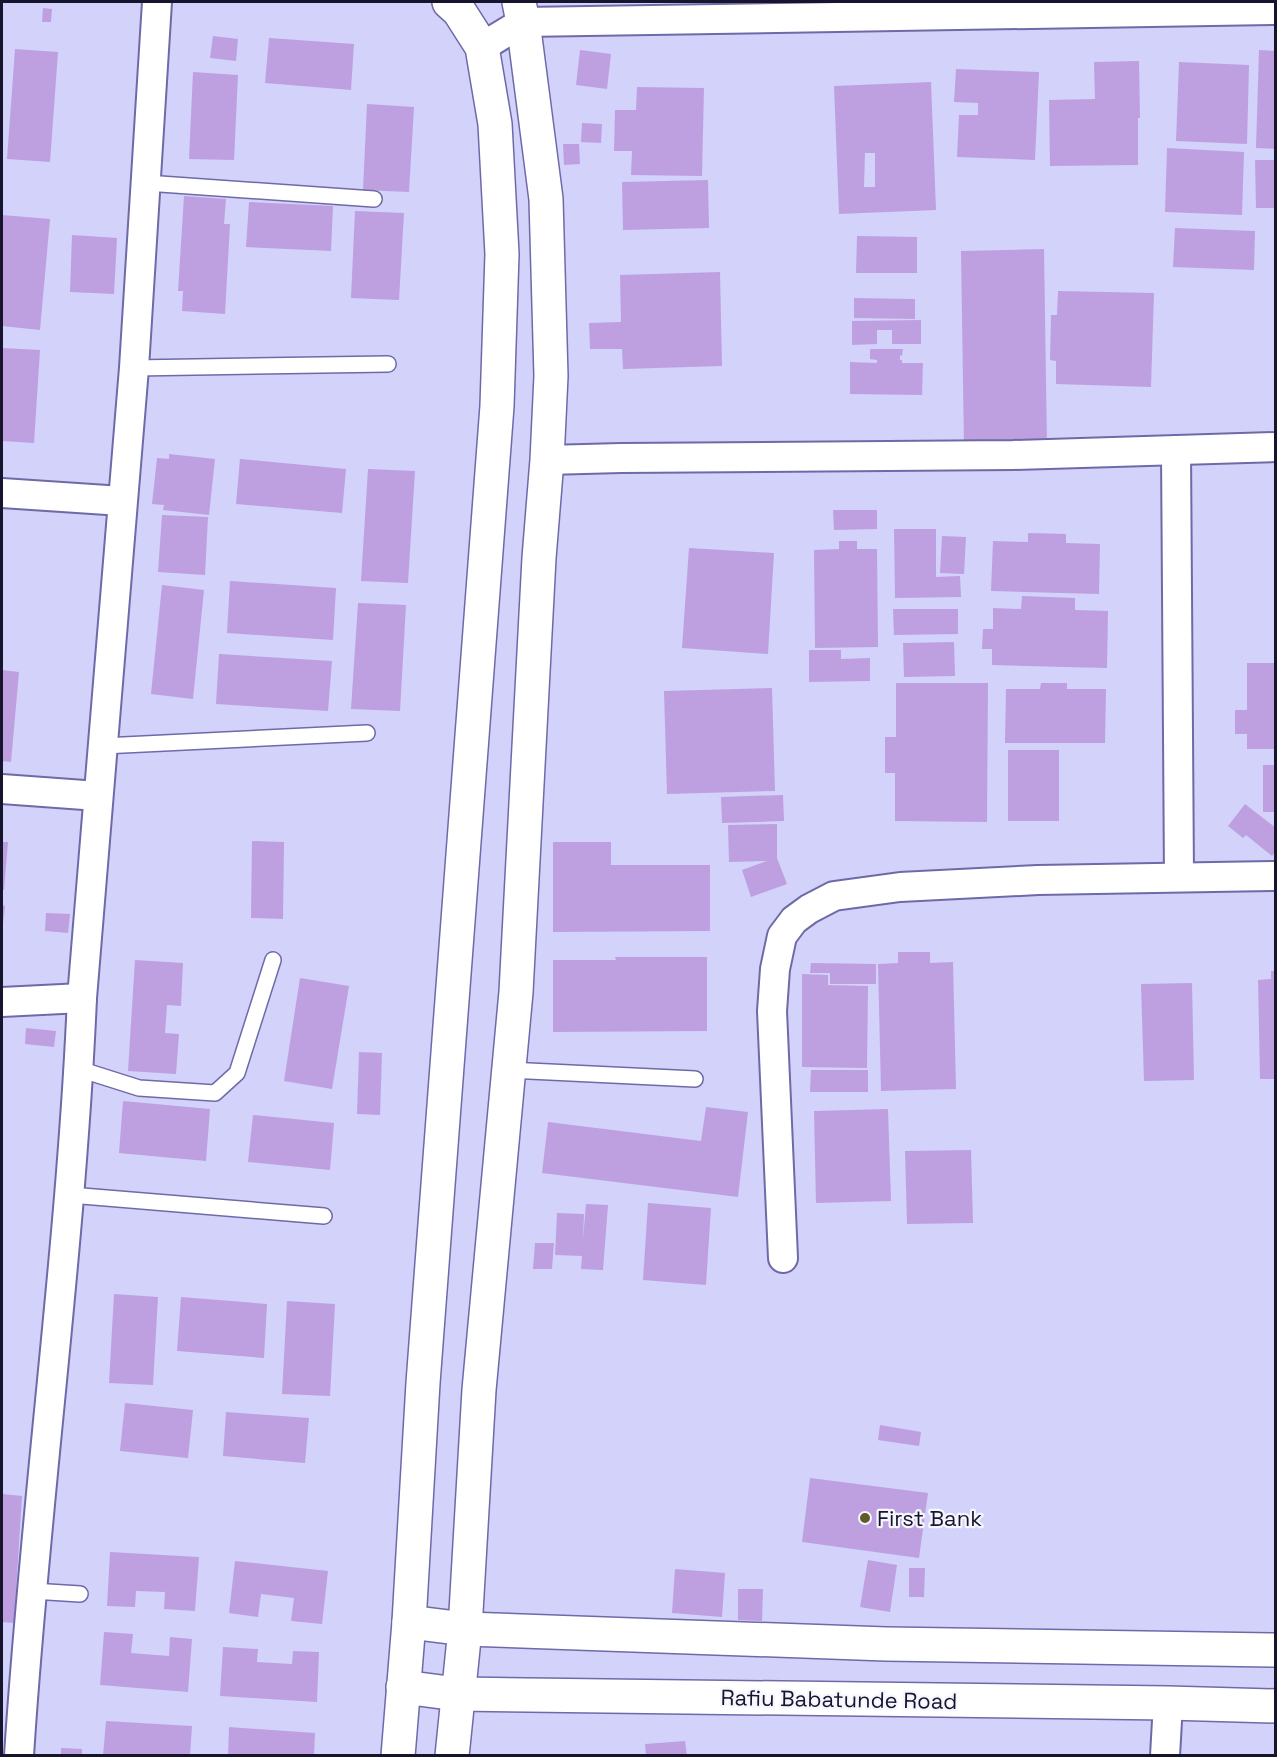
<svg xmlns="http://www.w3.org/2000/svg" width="1277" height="1757" viewBox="0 0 1277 1757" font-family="'Space Grotesk',sans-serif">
  <rect width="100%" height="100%" fill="#d2d2fb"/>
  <!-- building -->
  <g fill="#bea0e0" fill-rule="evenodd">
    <polygon points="43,8 52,9 51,22 42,22"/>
    <polygon points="213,36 238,39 236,61 210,58"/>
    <polygon points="269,38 354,44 351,90 265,83"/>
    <polygon points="15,49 58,52 50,162 7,159"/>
    <polygon points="580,50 611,54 607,89 576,85"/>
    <polygon points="1259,50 1276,51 1276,149 1256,148"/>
    <polygon points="1139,61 1140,118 1138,118 1138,165 1050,166 1049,100 1095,99 1094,62"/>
    <polygon points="1179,62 1249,65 1247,144 1176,141"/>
    <polygon points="956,69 1039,72 1035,160 957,157 959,115 978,115 978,103 954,102"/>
    <polygon points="193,72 238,75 234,160 189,159"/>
    <path d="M 931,82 L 936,210 L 839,214 L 834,86 ZM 865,153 L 875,153 L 875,187 L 864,187 Z"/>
    <polygon points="637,87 704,88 702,176 631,175 632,151 614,151 615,110 636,110"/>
    <polygon points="367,104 414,107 409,192 363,190"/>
    <polygon points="582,123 602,124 601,143 581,142"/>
    <polygon points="563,144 579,144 580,164 564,165"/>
    <polygon points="1167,148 1244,152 1242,215 1165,212"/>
    <polygon points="1255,160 1276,160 1276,208 1256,208"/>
    <polygon points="708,180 709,228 623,230 622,182"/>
    <polygon points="184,196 226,199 224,224 230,224 225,314 182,311 183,291 178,291"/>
    <polygon points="249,202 333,206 331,251 246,247"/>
    <polygon points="355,211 404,213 399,300 351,298"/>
    <polygon points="2,215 50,219 40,330 2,326"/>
    <polygon points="1175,228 1255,231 1254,270 1173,267"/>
    <polygon points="72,235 117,238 114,294 70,292"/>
    <polygon points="857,236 917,237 917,273 856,273"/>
    <polygon points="1044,249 1047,447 964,447 961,251"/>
    <polygon points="720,272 722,366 623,369 622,349 590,349 589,323 621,322 620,275"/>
    <polygon points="1058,291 1154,293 1151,387 1056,384 1056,361 1050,360 1051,315 1057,315"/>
    <polygon points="854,298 915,299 915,319 854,318"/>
    <polygon points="921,320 921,344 892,344 892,330 877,330 877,344 852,345 852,321"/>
    <polygon points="2,348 40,350 34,443 2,441"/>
    <polygon points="870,349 903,349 902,356 900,355 900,360 902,360 902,363 923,363 922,395 850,394 850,362 877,363 877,360 870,359"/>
    <polygon points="169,454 215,459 209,515 163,510 164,505 152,504 157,458 169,459"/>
    <polygon points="240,459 346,469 342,513 236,504"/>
    <polygon points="368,469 415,471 408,583 361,581"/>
    <polygon points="833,510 877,510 877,529 834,530"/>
    <polygon points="162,515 208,517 205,575 158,572"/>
    <polygon points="894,529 936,529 936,577 960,576 961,597 895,598"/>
    <polygon points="1028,533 1066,534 1066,543 1100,544 1099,594 991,591 993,541 1028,542"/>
    <polygon points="942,536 966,537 964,574 940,573"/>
    <polygon points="839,541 857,541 857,549 877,549 878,647 815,648 814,550 839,549"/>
    <polygon points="689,548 774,553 768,654 682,648"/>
    <polygon points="230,581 336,588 333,640 227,633"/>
    <polygon points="162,585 204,590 193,699 151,694"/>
    <polygon points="1022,596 1075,598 1075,610 1108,611 1107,668 992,665 992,649 982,649 983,629 993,629 993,608 1021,609"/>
    <polygon points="358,603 406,605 400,711 351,709"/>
    <polygon points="893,609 958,609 958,634 894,635"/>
    <polygon points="954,642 955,676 904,677 903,643"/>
    <polygon points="809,650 841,650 841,659 870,658 870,681 809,682"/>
    <polygon points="219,654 332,661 328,711 216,704"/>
    <polygon points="1247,663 1276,663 1276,749 1247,749 1247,734 1235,734 1235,710 1247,710"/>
    <polygon points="2,670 19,672 11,762 2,761"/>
    <polygon points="896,683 988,683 987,822 895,821 895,773 885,773 885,737 896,737"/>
    <polygon points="1041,683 1067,683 1067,689 1106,689 1105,743 1005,743 1006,689 1040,689"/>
    <polygon points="772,688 775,791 667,794 664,691"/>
    <rect x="1008" y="750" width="51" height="71"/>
    <rect x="1263" y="765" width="13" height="47"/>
    <polygon points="783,795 784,821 722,823 721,797"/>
    <polygon points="1245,804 1276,828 1276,851 1272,856 1246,835 1243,838 1228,826"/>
    <polygon points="777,824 777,858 787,884 751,897 742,870 767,861 729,862 728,825"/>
    <polygon points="252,841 284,842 283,919 251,918"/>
    <polygon points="2,842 8,842 4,890 2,890"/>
    <polygon points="553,842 611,842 611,865 710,865 710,931 553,932"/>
    <polygon points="2,905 5,906 3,923 2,923"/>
    <polygon points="46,913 70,914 68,933 45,931"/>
    <polygon points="898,952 930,952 930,963 953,962 956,1089 881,1091 878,964 898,963"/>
    <polygon points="615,957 707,957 707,1031 553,1032 553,960 616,960"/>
    <polygon points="135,960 183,963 181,1006 167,1005 165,1033 179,1034 176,1074 128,1071"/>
    <polygon points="811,963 876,964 876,984 830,984 830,973 810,973"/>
    <polygon points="1271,971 1276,971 1276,1079 1260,1079 1258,980 1271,979"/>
    <polygon points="802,974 828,975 828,985 868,986 867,1068 802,1067"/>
    <polygon points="300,978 349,986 332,1089 284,1081"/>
    <polygon points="1192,983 1194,1080 1144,1081 1141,984"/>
    <polygon points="26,1028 56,1031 54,1047 25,1044"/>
    <polygon points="359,1052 382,1053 380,1115 357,1114"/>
    <polygon points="811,1070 868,1070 868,1092 810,1092"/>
    <polygon points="123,1101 210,1109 206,1161 119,1153"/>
    <polygon points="706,1107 748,1112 738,1197 542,1173 548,1122 701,1141"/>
    <polygon points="888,1109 891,1201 816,1203 814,1111"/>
    <polygon points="253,1115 334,1123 330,1170 248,1162"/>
    <polygon points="971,1150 973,1223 907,1224 905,1151"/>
    <polygon points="648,1203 711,1208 706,1285 643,1280"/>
    <polygon points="586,1204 608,1205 603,1270 581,1269 582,1256 555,1255 557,1213 584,1214 583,1239"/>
    <polygon points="535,1243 554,1243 552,1269 533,1269"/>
    <polygon points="114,1294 158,1297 153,1385 109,1383"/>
    <polygon points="181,1297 267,1304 264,1358 177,1351"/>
    <polygon points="287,1301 335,1304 330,1396 282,1394"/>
    <polygon points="125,1403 193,1410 188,1458 120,1451"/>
    <polygon points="226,1412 309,1418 305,1463 223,1456"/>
    <polygon points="880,1425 921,1432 919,1446 878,1440"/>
    <polygon points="810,1478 928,1493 919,1558 802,1542"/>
    <polygon points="2,1494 22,1496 14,1623 2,1622"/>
    <polygon points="110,1552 199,1557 195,1611 164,1609 165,1592 136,1591 135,1607 107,1606"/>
    <polygon points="868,1560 897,1565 890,1612 860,1607"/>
    <polygon points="235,1561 328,1571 322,1624 291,1621 294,1598 261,1594 258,1617 229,1613"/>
    <polygon points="909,1568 925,1568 924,1597 909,1597"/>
    <polygon points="675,1569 725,1573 722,1617 672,1613"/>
    <polygon points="738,1589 763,1589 762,1621 738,1620"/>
    <polygon points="104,1632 133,1634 131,1653 169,1656 170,1637 192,1639 188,1692 100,1685"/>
    <polygon points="223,1647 258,1649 257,1662 292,1664 293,1651 319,1652 317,1702 220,1696"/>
    <polygon points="106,1721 192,1726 190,1756 103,1756"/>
    <polygon points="229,1727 315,1733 314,1756 228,1756"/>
    <polygon points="685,1741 687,1756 646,1756 645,1744"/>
    <polygon points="61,1748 82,1749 82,1756 61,1756"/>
  </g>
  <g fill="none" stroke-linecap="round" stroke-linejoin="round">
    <defs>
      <g id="service">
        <polyline points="146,183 374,199"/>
        <polyline points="134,368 388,364"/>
        <polyline points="103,746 367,733"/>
        <polyline points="79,1069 139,1088 215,1093 237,1073 273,960"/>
        <polyline points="508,1070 695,1079"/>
        <polyline points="70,1195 324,1216"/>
        <polyline points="32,1591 80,1594"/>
      </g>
      <g id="minor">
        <polyline points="482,47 523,22 1276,10"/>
        <polyline points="1176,450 1179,877"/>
        <polyline points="547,460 621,458 1013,455 1276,447"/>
        <polyline points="2,493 122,501"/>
        <polyline points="2,789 98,796"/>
        <polyline points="2,1002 82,998"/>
        <polyline points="783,1258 772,1011 775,969 782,936 794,920 809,909 834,896 900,887 1038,880 1276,876"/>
        <path d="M 19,1756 C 35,1503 71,1251 82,998 L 134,368 L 157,2"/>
        <polyline points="1165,1756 1168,1703"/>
      </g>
      <g id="tertiary">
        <polyline points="409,1622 465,1629 886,1644 1276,1650"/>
        <polyline points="403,1687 457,1694 1168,1703 1276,1706"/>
        <polyline points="398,1756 409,1622 423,1383 497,406 502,254 495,124 482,47 459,11 449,2"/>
        <polyline points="452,1756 465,1629 479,1390 516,992 539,558 547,460 551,376 546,199 523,22 519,2"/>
      </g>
    </defs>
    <!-- service casing -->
    <use href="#service" stroke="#6e6aa8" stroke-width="18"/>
    <!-- minor casing -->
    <use href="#minor" stroke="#6e6aa8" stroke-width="32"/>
    <!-- tertiary casing -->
    <use href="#tertiary" stroke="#6e6aa8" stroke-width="36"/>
    <!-- service -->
    <use href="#service" stroke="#fff" stroke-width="15"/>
    <!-- minor -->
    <use href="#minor" stroke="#fff" stroke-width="28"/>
    <!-- tertiary -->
    <use href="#tertiary" stroke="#fff" stroke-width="33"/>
  </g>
  <!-- markers -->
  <circle fill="#5f5c29" stroke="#f6f6fe" stroke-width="2" cx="865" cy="1518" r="6"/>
  <g text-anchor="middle" stroke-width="4.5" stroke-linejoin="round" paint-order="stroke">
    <!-- poi labels -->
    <g font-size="22" fill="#17152e" stroke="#f6f6fe" text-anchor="start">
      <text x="877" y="1526">First Bank</text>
    </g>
    <!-- street labels -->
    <g font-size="22" fill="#17152e" stroke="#f6f6fe">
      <text transform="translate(839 1699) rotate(1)" y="8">Rafiu Babatunde Road</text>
    </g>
  </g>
  <!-- border -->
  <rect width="1277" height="1757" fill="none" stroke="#17152e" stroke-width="6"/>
</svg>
